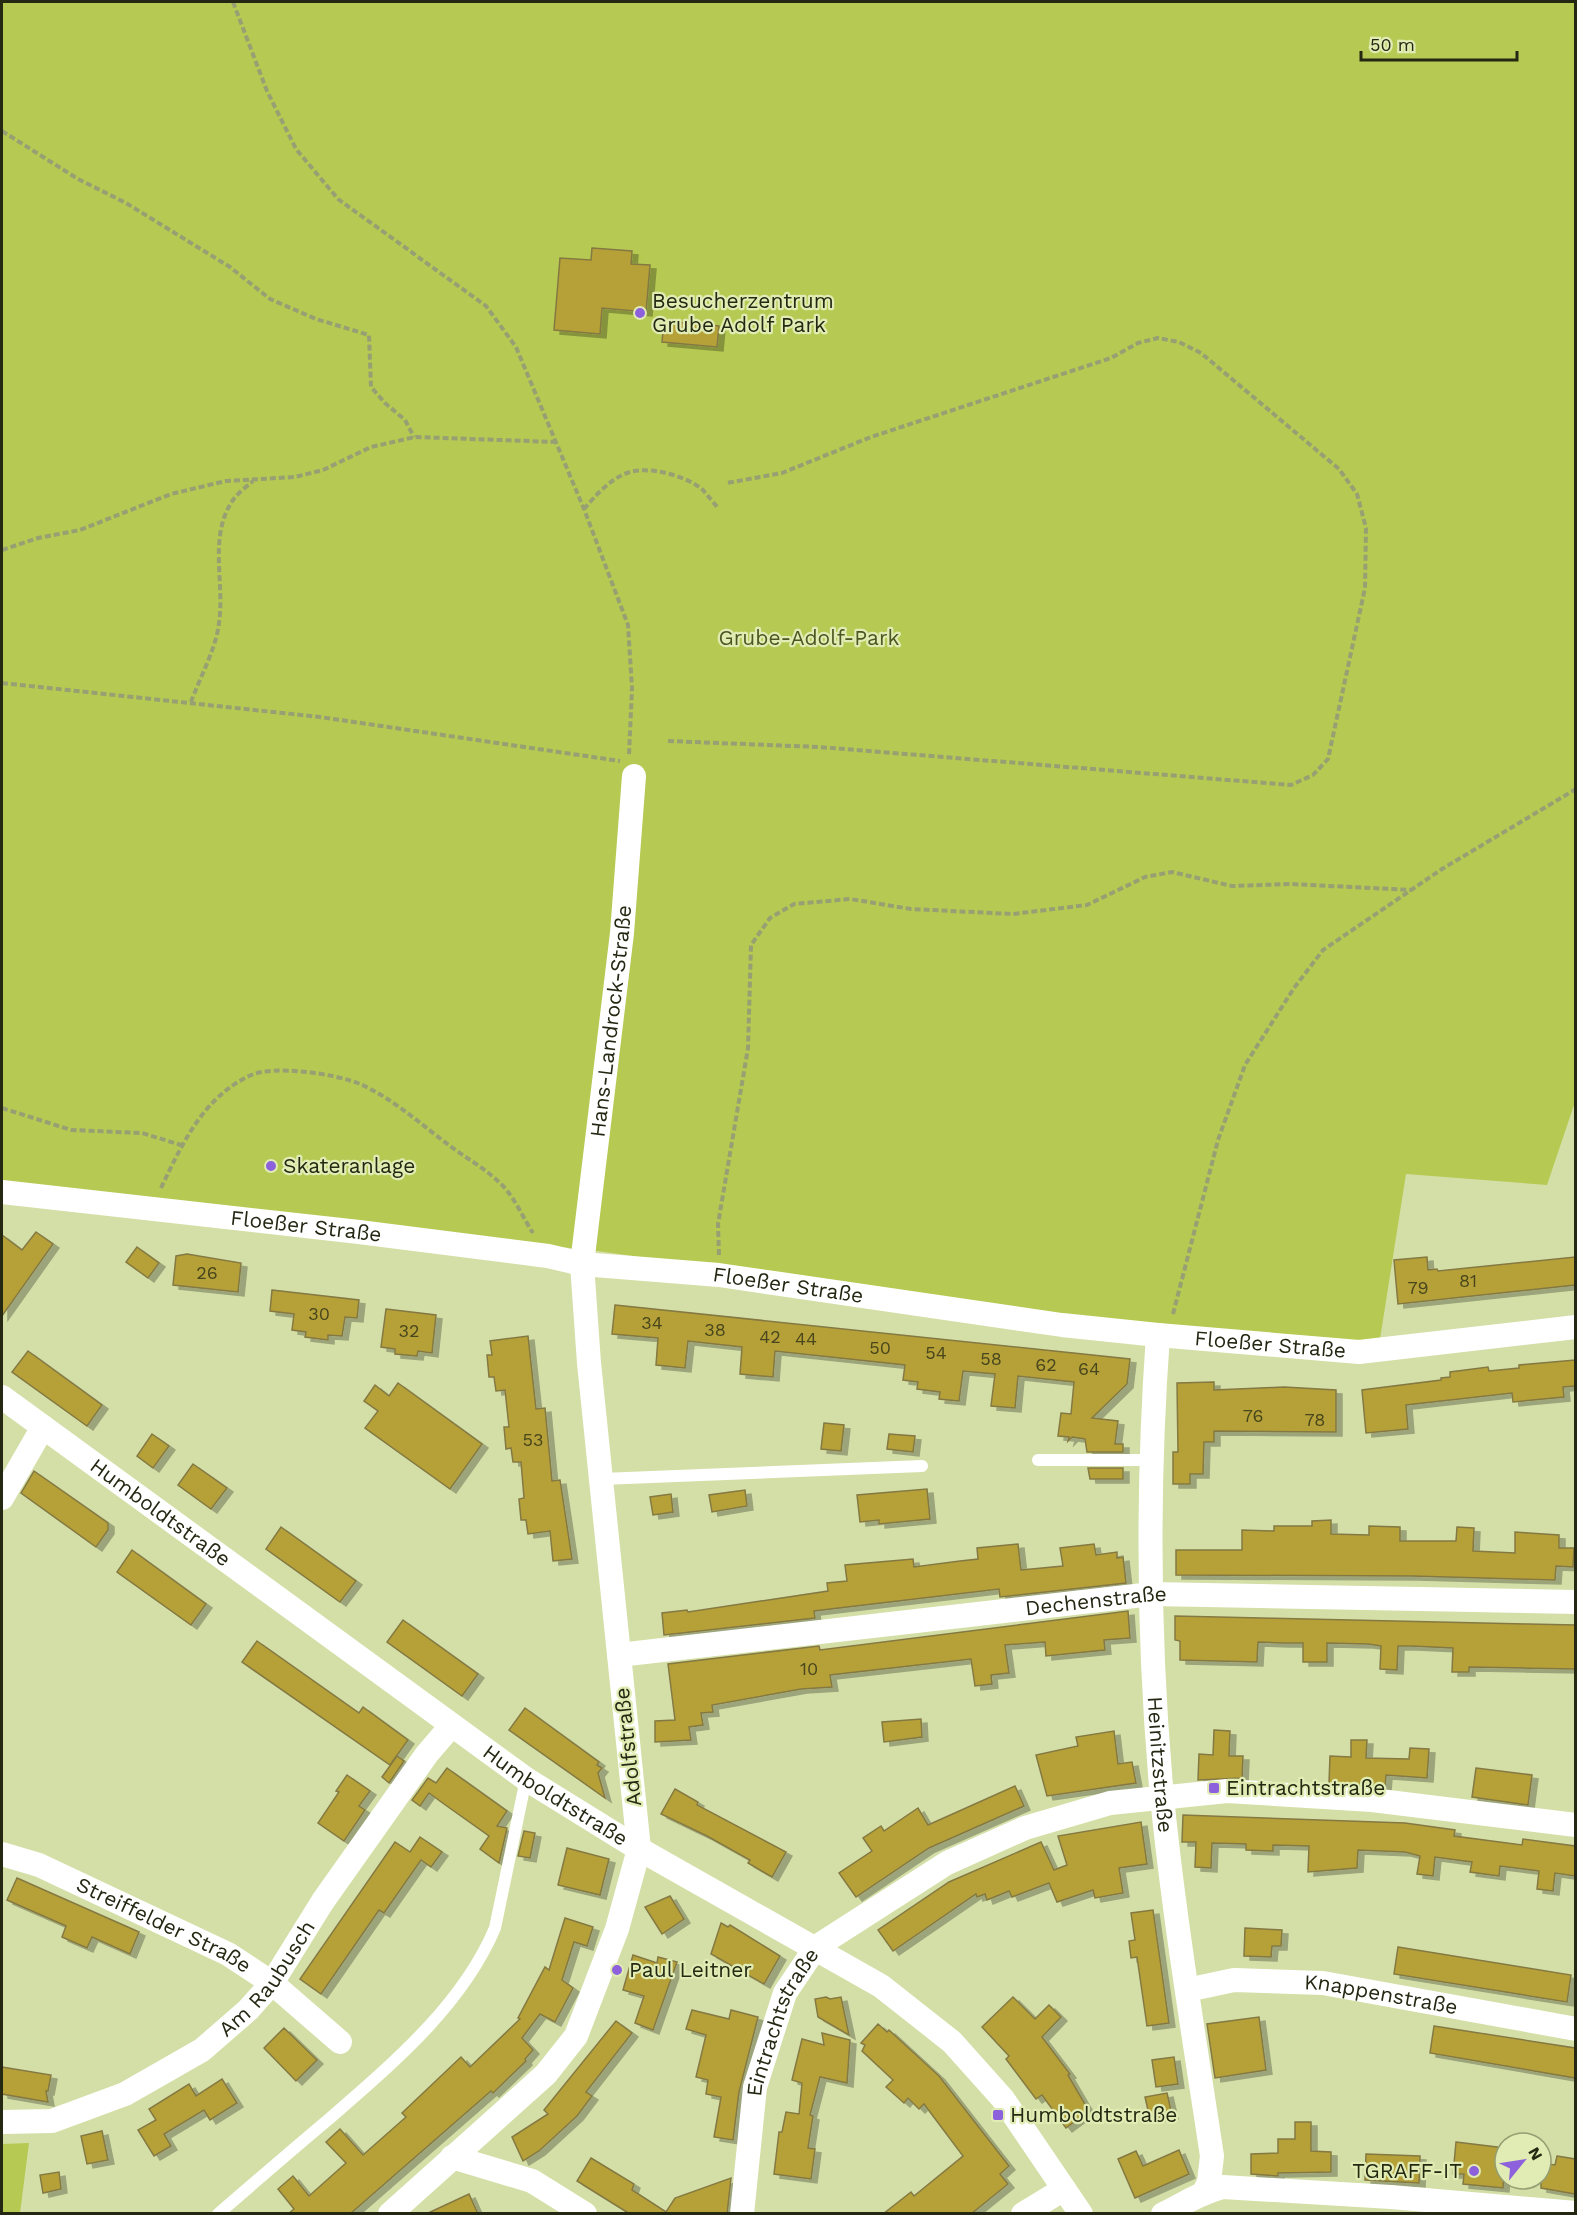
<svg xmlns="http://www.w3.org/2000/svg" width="1577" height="2215" viewBox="0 0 1577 2215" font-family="'Work Sans',sans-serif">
  <defs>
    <filter id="shadow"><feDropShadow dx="6" dy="4" stdDeviation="0" flood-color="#0004"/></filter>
  </defs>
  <rect width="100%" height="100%" fill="#d3dfa6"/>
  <!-- green -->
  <g fill="#b6c952">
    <polygon points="2,2 1575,2 1575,1102 1547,1185 1406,1174 1380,1339 1355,1346 1179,1331 597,1251 2,1185"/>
    <polygon points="29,2143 20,2213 2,2213 2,2144"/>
  </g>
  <!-- building -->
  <g fill="#b6a139" stroke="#847942" stroke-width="1.5" filter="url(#shadow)">
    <polygon points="592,248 632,251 631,264 650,265 646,312 602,308 600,334 554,330 560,258 591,260"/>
    <polygon points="664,321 719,326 717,347 662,342"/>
    <polygon points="36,1232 53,1244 2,1316 2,1235 22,1250"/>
    <polygon points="137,1247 159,1263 148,1278 126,1262"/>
    <polygon points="187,1254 241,1263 238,1292 173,1285 176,1256"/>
    <polygon points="1427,1257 1428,1270 1437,1269 1438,1271 1575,1257 1575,1285 1398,1304 1394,1260"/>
    <polygon points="272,1290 359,1300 357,1318 345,1317 342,1336 328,1335 328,1340 305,1337 306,1332 292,1330 294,1314 270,1311"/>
    <polygon points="615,1305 1130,1359 1127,1384 1092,1418 1118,1421 1115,1444 1123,1444 1123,1452 1087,1452 1085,1439 1072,1437 1068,1441 1069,1437 1058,1436 1061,1413 1071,1414 1074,1382 1018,1376 1015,1408 991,1406 995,1374 963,1371 959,1401 939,1399 940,1392 917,1389 918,1382 903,1380 905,1365 775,1351 773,1377 740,1374 742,1347 688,1341 685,1368 656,1365 658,1338 612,1334"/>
    <polygon points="386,1309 436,1315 432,1353 418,1351 417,1356 395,1354 395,1349 381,1347"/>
    <polygon points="528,1336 536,1409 545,1408 552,1481 560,1480 572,1559 553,1561 550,1531 528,1534 526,1520 521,1520 519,1499 524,1498 521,1462 513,1462 511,1448 506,1449 504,1427 509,1427 505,1390 496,1391 494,1377 489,1377 487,1355 492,1355 490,1341"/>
    <polygon points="28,1351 102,1405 87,1426 12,1372"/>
    <polygon points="1575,1360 1575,1386 1563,1387 1564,1397 1513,1402 1512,1393 1406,1405 1408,1429 1366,1433 1362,1390 1441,1380 1441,1378 1450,1377 1450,1372 1488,1367 1489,1371 1519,1368 1519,1365"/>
    <polygon points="1214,1382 1214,1390 1284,1387 1336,1390 1336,1432 1214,1431 1214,1442 1204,1442 1203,1474 1190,1474 1190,1484 1173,1484 1173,1452 1178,1452 1177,1383"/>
    <polygon points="398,1383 482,1444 450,1489 365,1428 378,1411 364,1401 375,1385 389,1396"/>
    <polygon points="824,1423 844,1425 841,1451 821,1449"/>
    <polygon points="152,1434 169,1446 153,1468 137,1456"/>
    <polygon points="889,1434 915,1436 913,1452 887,1449"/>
    <polygon points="193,1464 227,1488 211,1509 178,1485"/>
    <polygon points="1088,1468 1123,1468 1123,1479 1090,1479"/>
    <polygon points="34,1471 108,1523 108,1530 96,1547 21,1493"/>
    <polygon points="927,1489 930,1519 879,1524 879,1520 860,1522 857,1495"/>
    <polygon points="745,1490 747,1506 712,1512 709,1495"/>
    <polygon points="671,1494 673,1512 653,1515 650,1497"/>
    <polygon points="1331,1520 1331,1534 1369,1535 1369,1526 1400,1527 1400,1541 1456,1541 1457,1527 1474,1528 1473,1551 1515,1553 1515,1532 1559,1535 1559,1548 1574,1548 1573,1567 1556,1566 1555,1580 1412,1576 1176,1575 1176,1550 1242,1550 1242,1530 1274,1531 1274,1526 1312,1526 1312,1521"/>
    <polygon points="281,1527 356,1581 340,1602 266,1549"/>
    <polygon points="1018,1544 1021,1570 1063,1566 1060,1548 1094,1544 1096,1555 1117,1552 1117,1558 1123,1557 1126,1583 1000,1597 999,1589 814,1611 815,1618 664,1635 662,1613 687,1610 688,1612 828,1591 827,1583 847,1581 845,1565 913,1559 914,1567 960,1561 978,1559 977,1548"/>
    <polygon points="132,1550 206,1604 191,1625 117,1572"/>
    <polygon points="1128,1611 1130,1638 1104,1640 1105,1650 1046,1656 1045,1642 1005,1645 1009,1673 991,1675 992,1684 975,1686 971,1659 830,1675 832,1687 801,1689 712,1705 713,1712 701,1713 703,1725 689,1727 691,1740 655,1742 655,1721 675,1720 668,1664 819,1646 820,1650"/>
    <polygon points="1175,1616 1575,1625 1575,1669 1469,1667 1469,1672 1452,1672 1453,1648 1411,1646 1398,1646 1397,1670 1380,1669 1381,1646 1368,1644 1327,1643 1327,1662 1303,1662 1303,1643 1283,1643 1258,1642 1257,1662 1180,1660 1180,1641 1175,1640"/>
    <polygon points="403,1620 478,1674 462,1696 387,1642"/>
    <polygon points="257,1641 359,1713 363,1707 408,1740 390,1765 242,1662"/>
    <polygon points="525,1708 599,1762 597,1765 602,1768 598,1773 605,1798 509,1730"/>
    <polygon points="921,1719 922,1737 884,1742 882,1722"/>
    <polygon points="1214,1730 1230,1731 1229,1756 1243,1756 1242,1778 1198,1780 1199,1754 1213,1755"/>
    <polygon points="1114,1731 1118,1764 1132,1762 1136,1783 1047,1796 1036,1755 1078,1746 1076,1737"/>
    <polygon points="1351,1740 1367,1740 1366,1758 1409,1759 1410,1748 1429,1749 1427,1778 1386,1775 1385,1787 1329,1783 1330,1756 1351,1757"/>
    <polygon points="397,1756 404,1761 389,1783 382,1777"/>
    <polygon points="447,1768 507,1811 497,1826 507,1828 499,1863 480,1849 489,1836 444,1804 429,1793 420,1806 412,1800 428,1778 436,1783"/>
    <polygon points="1476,1768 1532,1775 1528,1805 1472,1797"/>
    <polygon points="347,1775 370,1791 359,1806 365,1810 344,1841 318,1823 339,1792 336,1791"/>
    <polygon points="1015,1786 1024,1806 929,1848 856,1897 839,1873 872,1851 863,1838 881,1826 884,1831 918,1808 928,1825"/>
    <polygon points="675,1789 698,1802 697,1805 786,1852 772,1877 748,1863 750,1860 707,1836 661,1814"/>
    <polygon points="1183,1815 1405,1823 1455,1830 1454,1836 1522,1845 1523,1839 1575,1846 1575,1876 1555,1873 1553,1891 1537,1889 1539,1871 1500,1866 1499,1876 1470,1872 1472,1862 1435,1857 1433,1876 1417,1874 1420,1856 1405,1852 1358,1850 1357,1868 1308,1872 1309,1846 1273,1845 1273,1851 1246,1850 1246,1844 1212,1843 1211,1868 1195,1867 1196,1842 1182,1842"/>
    <polygon points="1141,1822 1147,1864 1119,1868 1123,1893 1095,1898 1093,1890 1057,1902 1049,1883 1012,1897 1009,1891 987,1900 985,1894 977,1897 976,1894 893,1951 878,1930 949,1882 1041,1842 1054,1870 1067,1865 1058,1836"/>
    <polygon points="524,1831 535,1833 530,1858 518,1856"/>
    <polygon points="420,1837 442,1852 431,1867 421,1860 384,1913 379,1910 321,1994 300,1979 395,1842 410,1852"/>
    <polygon points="567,1848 609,1859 600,1895 558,1885"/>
    <polygon points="17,1878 139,1932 130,1954 92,1937 87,1948 62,1937 66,1926 7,1900"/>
    <polygon points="670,1896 684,1919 662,1934 645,1907"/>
    <polygon points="1153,1910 1169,2023 1147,2026 1137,1957 1131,1958 1129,1941 1135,1940 1131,1913"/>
    <polygon points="565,1918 593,1927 587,1946 574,1942 562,1980 573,1988 555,2022 540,2014 522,2038 533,2050 525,2059 526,2061 493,2093 491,2091 350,2214 288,2214 294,2209 278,2189 293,2176 309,2196 346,2163 326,2142 340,2129 363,2155 406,2117 402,2113 461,2057 470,2067 520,2019 518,2018 545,1967 549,1970"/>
    <polygon points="721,1923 728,1927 730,1925 780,1956 764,1984 711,1954"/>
    <polygon points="1245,1928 1282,1930 1281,1946 1272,1946 1271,1957 1244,1956"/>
    <polygon points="1398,1947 1571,1975 1567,2002 1394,1974"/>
    <polygon points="633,1955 657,1963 658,1957 677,1962 653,2030 635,2023 644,1996 623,1990"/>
    <polygon points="826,1997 830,1999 841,1997 849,2035 818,2017 815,1999"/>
    <polygon points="1013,1997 1035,2019 1049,2005 1061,2017 1042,2037 1070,2074 1068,2075 1089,2111 1066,2128 1042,2095 1036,2099 1006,2059 1009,2056 982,2027"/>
    <polygon points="692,2010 729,2019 731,2010 758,2017 739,2092 733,2140 714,2137 721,2097 706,2094 708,2080 696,2077 706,2035 686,2029"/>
    <polygon points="1259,2017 1266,2070 1215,2078 1207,2024"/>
    <polygon points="616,2021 632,2033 586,2092 592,2096 577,2116 539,2151 523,2161 512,2137 548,2114 544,2110"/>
    <polygon points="878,2024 887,2032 889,2030 939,2076 1009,2166 1000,2174 1008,2184 971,2214 883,2214 911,2192 914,2196 963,2156 924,2104 919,2109 908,2098 904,2103 886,2087 893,2080 862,2051 865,2045 861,2043"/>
    <polygon points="1434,2026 1575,2048 1575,2078 1430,2053"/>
    <polygon points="284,2028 317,2060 296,2081 264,2048"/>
    <polygon points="822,2033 850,2040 847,2083 820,2077 810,2115 813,2116 808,2148 815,2149 811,2179 774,2174 779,2132 782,2132 786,2112 799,2114 802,2083 792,2080 802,2039 824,2045"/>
    <polygon points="1174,2057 1178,2084 1156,2087 1152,2060"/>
    <polygon points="2,2067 51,2075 48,2091 46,2091 48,2102 2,2094"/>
    <polygon points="222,2079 237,2103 210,2120 204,2110 164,2134 171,2146 154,2156 138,2130 156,2120 149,2109 189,2084 196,2096"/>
    <polygon points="1167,2093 1172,2115 1150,2119 1145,2097"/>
    <polygon points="1295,2122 1311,2122 1311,2151 1331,2152 1331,2172 1278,2173 1278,2176 1251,2174 1251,2154 1278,2153 1278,2139 1295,2139"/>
    <polygon points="102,2131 108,2160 87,2164 81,2136"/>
    <polygon points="1456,2142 1505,2148 1503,2188 1463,2184 1464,2174 1453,2174"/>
    <polygon points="1179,2150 1189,2174 1135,2198 1118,2159 1136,2151 1143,2166"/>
    <polygon points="1366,2154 1420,2156 1419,2183 1365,2180"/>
    <polygon points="1557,2156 1575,2159 1575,2194 1541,2188 1541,2163 1555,2165"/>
    <polygon points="591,2158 634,2184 632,2190 666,2212 675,2198 731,2178 727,2214 630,2214 577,2181"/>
    <polygon points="59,2172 61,2189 43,2193 40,2175"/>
    <polygon points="469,2194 478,2214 426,2214"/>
  </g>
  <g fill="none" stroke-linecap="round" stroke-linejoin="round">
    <!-- path -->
    <g stroke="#97a073" stroke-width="4" stroke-dasharray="6 3" stroke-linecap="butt">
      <polyline points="233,2 267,91 296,149 338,199 486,306 516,347 584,509 628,625 632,688 629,755"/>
      <polyline points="2,131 78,179 126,203 230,267 270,299 316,319 369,335 371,387 385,403 405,420 414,437"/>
      <path d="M 584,509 C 595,496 610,479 627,473 C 648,465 687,476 703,490 C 708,496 713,502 718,508"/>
      <polyline points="2,550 38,538 80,530 171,494 226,481 295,477 323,470 371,447 415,437 556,442"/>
      <polyline points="2,683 320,717 620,761"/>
      <path d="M 191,702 C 200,677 216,649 219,623 C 225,583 208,536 233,500 C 238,493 247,486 253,481"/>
      <polyline points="668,741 819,747 1291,785 1313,775 1328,759 1365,588 1366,528 1357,494 1339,469 1201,353 1179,342 1158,338 1138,343 1111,358 871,437 782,473 727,483"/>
      <polyline points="2,1108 71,1130 142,1133 181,1145"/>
      <path d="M 161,1188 C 182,1144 203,1098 249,1076 C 273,1064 336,1074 360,1084 C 392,1098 422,1125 450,1146 C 466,1158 486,1169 501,1184 C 514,1196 523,1218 533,1233"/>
      <polyline points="719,1255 718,1224 748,1048 751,945 770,918 794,904 850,899 911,909 1013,914 1087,905 1145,877 1172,872 1232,886 1290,884 1412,890"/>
      <polyline points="1173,1314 1218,1140 1245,1065 1294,988 1323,950 1442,869 1576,789"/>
    </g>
    <!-- lane -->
    <g stroke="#fff" stroke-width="12">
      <polyline points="1038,1460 1152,1460"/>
      <polyline points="602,1479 922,1466"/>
      <path d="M 218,2214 C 255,2182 292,2150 329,2119 C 392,2064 462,2006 495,1928 L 526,1779"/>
    </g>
    <!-- street -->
    <g stroke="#fff" stroke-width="24">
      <path id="s1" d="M 2,1192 L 359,1232 L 548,1256 L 582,1264 L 719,1275 L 1062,1325 L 1158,1335 L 1359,1352 L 1576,1327"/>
      <path id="s2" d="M 1158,1335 C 1147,1488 1148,1644 1162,1797 C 1174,1917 1194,2037 1212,2156 L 1209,2182 L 1204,2192"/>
      <path id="s3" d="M 2,1397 L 526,1779 L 639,1849 L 881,1986 L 952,2042 L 1003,2099 L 1081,2214"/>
      <polyline points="2,1498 43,1427"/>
      <path id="s4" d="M 619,1655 L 1152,1594 L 1576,1602"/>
      <path id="s5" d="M 2,1854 L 39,1865 L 228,1954 L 272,1983 L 340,2042"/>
      <path id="s6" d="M 1187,1990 L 1234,1980 L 1323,1983 L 1576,2029"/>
      <path id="s7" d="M 2,2122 L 52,2121 L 125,2094 L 202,2050 L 248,2010 L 272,1983 L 323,1901 L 427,1754 L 451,1726"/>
      <polyline points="452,2157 532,2181 585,2214"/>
      <path id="s8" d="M 390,2214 L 546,2074 L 576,2036 L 617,1929 L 639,1849 L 589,1363 L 582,1264 L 622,933 L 634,776"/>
      <path id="s9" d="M 742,2214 L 755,2087 L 785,1993 L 816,1947 L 947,1863 L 1025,1828 L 1110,1803 L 1227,1791 L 1372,1800 L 1576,1825"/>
      <polyline points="1023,2214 1064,2189"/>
      <path d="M 1163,2214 C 1184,2204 1201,2192 1223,2187 L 1391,2197 L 1576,2213"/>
    </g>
  </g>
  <!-- markers -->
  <g fill="#8d61db" stroke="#e0ecb3" stroke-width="2">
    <circle cx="640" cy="313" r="6"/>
    <circle cx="271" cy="1166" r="6"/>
    <rect x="1208" y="1782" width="12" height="12" rx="3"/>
    <circle cx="617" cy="1970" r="6"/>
    <rect x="992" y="2109" width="12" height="12" rx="3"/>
    <circle cx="1474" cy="2171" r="6"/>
  </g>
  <g text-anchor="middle" stroke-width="4.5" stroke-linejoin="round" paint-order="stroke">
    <!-- number labels -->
    <g font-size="18" fill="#48461c">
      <text x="207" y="1279">26</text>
      <text x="1468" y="1287">81</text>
      <text x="1418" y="1294">79</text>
      <text x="319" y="1320">30</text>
      <text x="652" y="1329">34</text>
      <text x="715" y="1336">38</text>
      <text x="409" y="1337">32</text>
      <text x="770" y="1343">42</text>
      <text x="806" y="1345">44</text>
      <text x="880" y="1354">50</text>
      <text x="936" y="1359">54</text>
      <text x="991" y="1365">58</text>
      <text x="1046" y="1371">62</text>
      <text x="1089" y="1375">64</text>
      <text x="1253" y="1422">76</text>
      <text x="1315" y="1426">78</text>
      <text x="533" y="1446">53</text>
      <text x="809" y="1675">10</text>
    </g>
    <!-- poi labels -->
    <g font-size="21" fill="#242812" stroke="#e0ecb3" text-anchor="start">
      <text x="652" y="308">Besucherzentrum<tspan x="652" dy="24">Grube Adolf Park</tspan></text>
      <text x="283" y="1173">Skateranlage</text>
      <text x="1226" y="1795">Eintrachtstraße</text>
      <text x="629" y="1977">Paul Leitner</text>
      <text x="1010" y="2122">Humboldtstraße</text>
      <text x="1462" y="2178" text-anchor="end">TGRAFF-IT</text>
    </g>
    <!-- park labels -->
    <g font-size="21" fill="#4d5623" stroke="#e0ecb3">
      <text x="809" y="645">Grube-Adolf-Park</text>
    </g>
    <!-- street labels -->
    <g font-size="21" fill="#242812" stroke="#e0ecb3">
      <text dy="7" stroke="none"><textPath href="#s8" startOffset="1288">Hans-Landrock-Straße</textPath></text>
      <text dy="7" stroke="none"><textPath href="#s1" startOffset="306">Floeßer Straße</textPath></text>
      <text dy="7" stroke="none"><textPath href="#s1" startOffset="792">Floeßer Straße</textPath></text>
      <text dy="7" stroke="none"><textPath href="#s1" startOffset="1278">Floeßer Straße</textPath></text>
      <text dy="7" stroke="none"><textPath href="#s3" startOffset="196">Humboldtstraße</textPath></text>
      <text dy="7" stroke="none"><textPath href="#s4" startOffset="480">Dechenstraße</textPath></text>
      <text transform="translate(628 1747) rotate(-96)" y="7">Adolfstraße</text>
      <text dy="7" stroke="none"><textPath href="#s2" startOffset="430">Heinitzstraße</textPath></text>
      <text dy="7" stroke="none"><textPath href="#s3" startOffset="682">Humboldtstraße</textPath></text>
      <text dy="7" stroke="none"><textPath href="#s5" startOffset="177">Streiffelder Straße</textPath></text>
      <text dy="7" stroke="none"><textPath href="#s7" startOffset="314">Am Raubusch</textPath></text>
      <text dy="7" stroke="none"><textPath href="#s6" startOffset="196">Knappenstraße</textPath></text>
      <text dy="7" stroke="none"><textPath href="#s9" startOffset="198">Eintrachtstraße</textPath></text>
    </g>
  </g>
  <!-- border -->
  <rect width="1577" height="2215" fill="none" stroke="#242812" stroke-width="6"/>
  <!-- north arrow -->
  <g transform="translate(1523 2161) rotate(60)"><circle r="28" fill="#e0ecb3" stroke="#959e73" stroke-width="1.5"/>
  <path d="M0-4.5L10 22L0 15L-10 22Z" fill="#8d61db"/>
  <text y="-9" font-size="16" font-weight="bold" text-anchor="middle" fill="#242812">N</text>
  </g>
  <!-- scale -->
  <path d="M1361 51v9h156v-9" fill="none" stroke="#242812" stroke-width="3"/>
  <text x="1370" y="51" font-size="18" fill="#242812" stroke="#e0ecb3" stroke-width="4.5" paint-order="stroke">50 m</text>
</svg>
